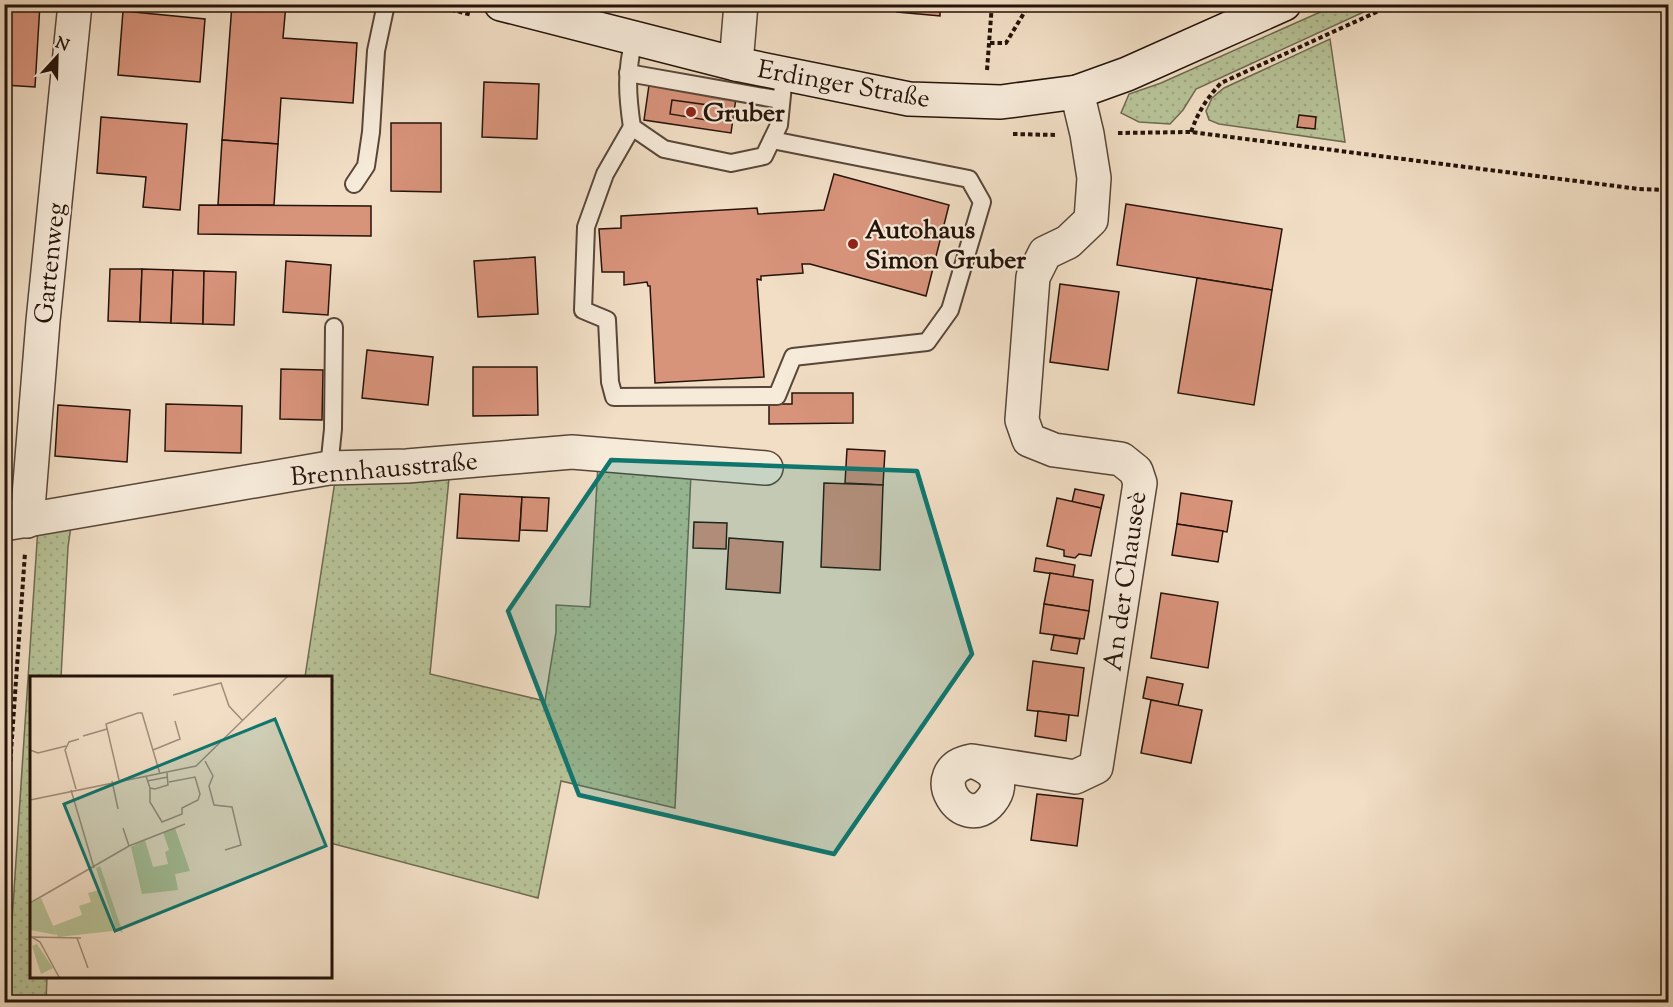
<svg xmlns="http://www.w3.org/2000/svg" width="1673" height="1007" viewBox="0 0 1673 1007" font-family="'Sorts Mill Goudy',serif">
  <defs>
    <pattern id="grass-dots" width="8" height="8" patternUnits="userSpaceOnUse" patternTransform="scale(1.5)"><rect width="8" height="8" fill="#b7c297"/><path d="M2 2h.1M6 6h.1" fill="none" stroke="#9da681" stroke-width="1.8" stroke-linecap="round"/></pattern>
  </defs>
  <rect width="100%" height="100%" fill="#f1dec5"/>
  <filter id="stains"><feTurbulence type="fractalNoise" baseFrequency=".00333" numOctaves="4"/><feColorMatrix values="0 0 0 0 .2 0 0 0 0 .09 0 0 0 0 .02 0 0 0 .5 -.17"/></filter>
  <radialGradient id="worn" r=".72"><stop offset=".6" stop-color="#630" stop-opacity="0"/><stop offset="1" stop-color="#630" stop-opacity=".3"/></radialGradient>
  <!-- grass -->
  <g fill="url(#grass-dots)" stroke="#6e6a50" stroke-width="1.5">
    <polygon points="1336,5 1379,5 1196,89 1183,110 1170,124 1139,122 1121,113 1129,94 1161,83"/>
    <polygon points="1330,39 1345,142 1219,124 1209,120 1206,111 1212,98 1224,88"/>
    <polygon points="598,464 691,474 675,808 561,781 538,898 330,843 330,677 305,677 335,481 450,468 430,674 545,701 556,632 556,605 590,607"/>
    <polygon points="72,519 68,547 61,677 32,677 32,976 47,976 46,1002 9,1002 7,997 38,527"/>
  </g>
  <!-- building -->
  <g fill="#d8937b" stroke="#25130a" stroke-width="1.5">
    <polygon points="4,4 40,4 35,87 4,85"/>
    <polygon points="232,4 286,4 283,38 357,43 353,103 281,98 278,144 222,140"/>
    <polygon points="897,4 940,4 940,16 897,12"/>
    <polygon points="123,11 205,19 200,82 118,75"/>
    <polygon points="484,82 539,84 537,139 482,137"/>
    <polygon points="649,85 736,98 731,133 644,120"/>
    <polygon points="672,100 708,105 706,120 670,114"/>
    <polygon points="1299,115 1316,117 1315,129 1297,127"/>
    <polygon points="101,117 187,124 180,210 143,207 146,177 97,173"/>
    <polygon points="391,123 441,123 441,192 391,191"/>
    <polygon points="222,140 278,144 274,205 218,205"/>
    <polygon points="834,174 949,205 926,296 810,264 802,264 803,273 761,276 761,280 757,279 764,377 655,383 650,286 648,286 647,282 624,285 624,272 602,272 599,229 621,228 621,216 757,208 758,214 824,210"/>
    <polygon points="1126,204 1282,229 1272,290 1117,265"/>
    <polygon points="199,205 371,206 371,236 198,234"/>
    <polygon points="535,257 538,314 478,317 474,261"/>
    <polygon points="286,261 331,265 328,315 283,312"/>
    <polygon points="110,269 142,269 140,322 108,321"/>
    <polygon points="142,269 173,270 171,323 140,322"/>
    <polygon points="173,270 204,271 203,324 171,323"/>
    <polygon points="204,271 236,272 234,325 203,324"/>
    <polygon points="1197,278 1272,290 1254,405 1178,393"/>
    <polygon points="1060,284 1119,292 1108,370 1050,362"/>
    <polygon points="367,350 433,357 428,405 362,398"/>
    <polygon points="473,367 537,367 538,415 473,416"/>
    <polygon points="281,369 323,370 322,420 280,419"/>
    <polygon points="792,393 853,393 853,423 769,424 769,404 792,404"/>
    <polygon points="166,404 242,406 241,453 165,451"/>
    <polygon points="58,405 130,410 127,462 55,456"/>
    <polygon points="847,449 885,451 883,485 845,483"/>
    <polygon points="824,483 883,485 880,570 821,567"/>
    <polygon points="1075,489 1104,495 1101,508 1072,502"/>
    <polygon points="1181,493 1232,501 1227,532 1177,524"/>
    <polygon points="460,494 522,497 519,541 457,538"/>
    <polygon points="522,497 549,498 547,531 520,530"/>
    <polygon points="1057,498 1101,508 1091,556 1079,554 1075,558 1064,556 1064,550 1047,546"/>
    <polygon points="694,522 727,523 726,549 693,548"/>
    <polygon points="1177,524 1223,531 1218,562 1172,555"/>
    <polygon points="729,538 783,542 780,593 726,589"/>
    <polygon points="1036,558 1075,565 1073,577 1034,571"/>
    <polygon points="1050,573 1093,580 1089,611 1044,604"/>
    <polygon points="1161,593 1218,602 1208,668 1151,658"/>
    <polygon points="1044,604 1089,611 1084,639 1040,633"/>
    <polygon points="1054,635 1080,639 1077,654 1051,650"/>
    <polygon points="1033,661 1084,668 1078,716 1027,710"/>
    <polygon points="1147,677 1183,684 1178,706 1143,698"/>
    <polygon points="1151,700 1202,710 1191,763 1141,753"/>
    <polygon points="1038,711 1069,715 1066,741 1035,736"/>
    <polygon points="1037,794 1083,799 1077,846 1031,840"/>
  </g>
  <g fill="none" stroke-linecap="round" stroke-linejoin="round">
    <defs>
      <g id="lane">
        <path d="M 634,39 C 626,71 627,94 632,127 L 664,149 L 731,163 L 764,156 L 779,125 L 784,75"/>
        <polyline points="628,73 781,100"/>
        <polyline points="632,127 605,174 586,227 583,310 607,320 610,382 614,397 777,396 793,357 927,342 950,310 982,202 969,179 772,140"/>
        <polyline points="354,184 366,166 371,132 376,51 386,4"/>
        <polyline points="329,468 333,429 334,327"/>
      </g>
      <g id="street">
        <polyline points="736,64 741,4"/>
        <polyline points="27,521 43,321 75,4"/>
        <polyline points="4,524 329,468 407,466 572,452 766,468"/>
        <path d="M 972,761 C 991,767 1007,781 991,801 C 964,835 921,770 972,761 L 1075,777 L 1096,767 L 1140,483 L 1136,471 L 1121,459 L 1054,450 L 1029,440 L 1022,420 L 1033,277 L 1045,253 L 1068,242 L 1091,220 L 1094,178 L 1087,134 L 1077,92"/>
      </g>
      <polyline id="secondary" points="501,4 736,64 909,99 1001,102 1077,92 1127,74 1284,4"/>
    </defs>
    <!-- lane casing -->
    <use href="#lane" stroke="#584639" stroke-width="20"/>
    <!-- street casing -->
    <use href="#street" stroke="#584639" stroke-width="36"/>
    <!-- secondary casing -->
    <use href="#secondary" stroke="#25130a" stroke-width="36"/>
    <!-- path -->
    <g stroke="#25130a" stroke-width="4" stroke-dasharray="4.5 3" stroke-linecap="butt">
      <polyline points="429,4 472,15"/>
      <polyline points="990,43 1006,43 1027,8"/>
      <polyline points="987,70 992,4"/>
      <path d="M 1191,132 C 1198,112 1207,98 1221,83 L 1394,4"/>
      <polyline points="1118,133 1191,132 1639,189 1668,190"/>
      <polyline points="1013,134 1056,135"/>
      <polyline points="4,851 25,553"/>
    </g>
    <!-- lane -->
    <use href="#lane" stroke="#f6ead9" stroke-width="16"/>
    <!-- street -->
    <use href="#street" stroke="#f6ead9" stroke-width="33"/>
    <!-- secondary -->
    <use href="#secondary" stroke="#f6ead9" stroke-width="33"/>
  </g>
  <!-- marked area -->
  <path fill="#0f766e" fill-opacity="0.2" stroke="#0f766e" stroke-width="4.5" stroke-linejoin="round" d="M 611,460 L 917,471 L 972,654 L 834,854 L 579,795 L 508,611 Z"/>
  <!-- markers -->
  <g fill="#8f2418" stroke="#f6ead9" stroke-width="2">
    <circle cx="691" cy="112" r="6"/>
    <circle cx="853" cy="244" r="6"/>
  </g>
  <g text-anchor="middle" stroke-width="4.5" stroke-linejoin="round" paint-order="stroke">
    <!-- street labels -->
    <g font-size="26" fill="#25130a" stroke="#f6ead9">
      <text transform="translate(844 83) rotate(10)" y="9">Erdinger Straße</text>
      <text transform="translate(49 263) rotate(-84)" y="9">Gartenweg</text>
      <text transform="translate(384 468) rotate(-5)" y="9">Brennhausstraße</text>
      <text transform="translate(1124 581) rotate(-82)" y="9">An der Chauseè</text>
    </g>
    <!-- poi labels -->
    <g font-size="26" font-weight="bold" fill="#25130a" stroke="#f6ead9" text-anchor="start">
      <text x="703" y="121">Gruber</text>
      <text x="865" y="238">Autohaus<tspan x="865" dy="30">Simon Gruber</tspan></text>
    </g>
  </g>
  <!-- overview -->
  <g transform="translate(30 676)">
    <rect width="302" height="302" fill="#f1dec5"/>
    <path d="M 145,152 L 160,195 L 145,198 L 148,214 L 112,218 L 101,171 L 115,164 L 123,191 L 138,188 L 135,176 L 139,174 L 133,156 ZM 70,190 L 71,193 L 93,257 L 86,253 L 66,192 ZM 69,214 L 83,255 L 28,261 L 23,250 L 52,239 L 49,230 L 61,226 L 58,217 Z" fill="#b7c297"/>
    <path d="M 11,222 L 27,259 L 0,254 L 0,228 ZM 7,268 L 23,292 L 11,298 L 2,270 Z" fill="#b7c297"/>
    <path fill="none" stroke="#9f8d7a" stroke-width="1.5" d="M 143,19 L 191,7 L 199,30 L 213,45M 53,60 L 77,53M 0,74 L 8,77 L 36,70M 123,74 L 150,63 L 145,45M 175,85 L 183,100 L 179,110 L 184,129 L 202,131 L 211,169 L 195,174M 116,100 L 120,112 L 125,113 L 138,109 L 137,97M 89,104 L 76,48 L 108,37 L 112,37 L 130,98M 82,105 L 88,133M 117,105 L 138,101M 120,112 L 120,126 L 132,146 L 152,138 L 152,132 L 168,124 L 170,118 L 165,101 L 139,106M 46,113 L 35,74 L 39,66 L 49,63M 41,114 L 64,192M 0,124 L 166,90 L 258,0M 93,152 L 99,170M 0,227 L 99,170 L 155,148M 0,260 L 10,266 L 29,301M 2,261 L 51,262M 47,262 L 58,292"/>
    <path fill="#0f766e" fill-opacity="0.15" stroke="#0f766e" stroke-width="3" d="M 245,43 L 296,170 L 85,255 L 34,128 Z"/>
    <rect width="302" height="302" fill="none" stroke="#25130a" stroke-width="3"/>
  </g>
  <!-- margin -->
  <rect width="1673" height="1007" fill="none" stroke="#f1dec5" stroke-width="24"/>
  <rect x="6" y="6" width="1661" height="995" fill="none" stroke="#25130a" stroke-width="3"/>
  <rect x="12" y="12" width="1649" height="983" fill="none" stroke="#25130a" stroke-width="1.5"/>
  <!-- north arrow -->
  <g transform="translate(57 57) rotate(22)" stroke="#f6ead9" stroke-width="4.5" paint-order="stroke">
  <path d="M0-4.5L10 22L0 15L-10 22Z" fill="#25130a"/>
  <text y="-9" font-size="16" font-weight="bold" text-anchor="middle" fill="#25130a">N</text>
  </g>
  <rect width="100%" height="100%" filter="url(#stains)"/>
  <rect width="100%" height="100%" fill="url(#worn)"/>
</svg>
